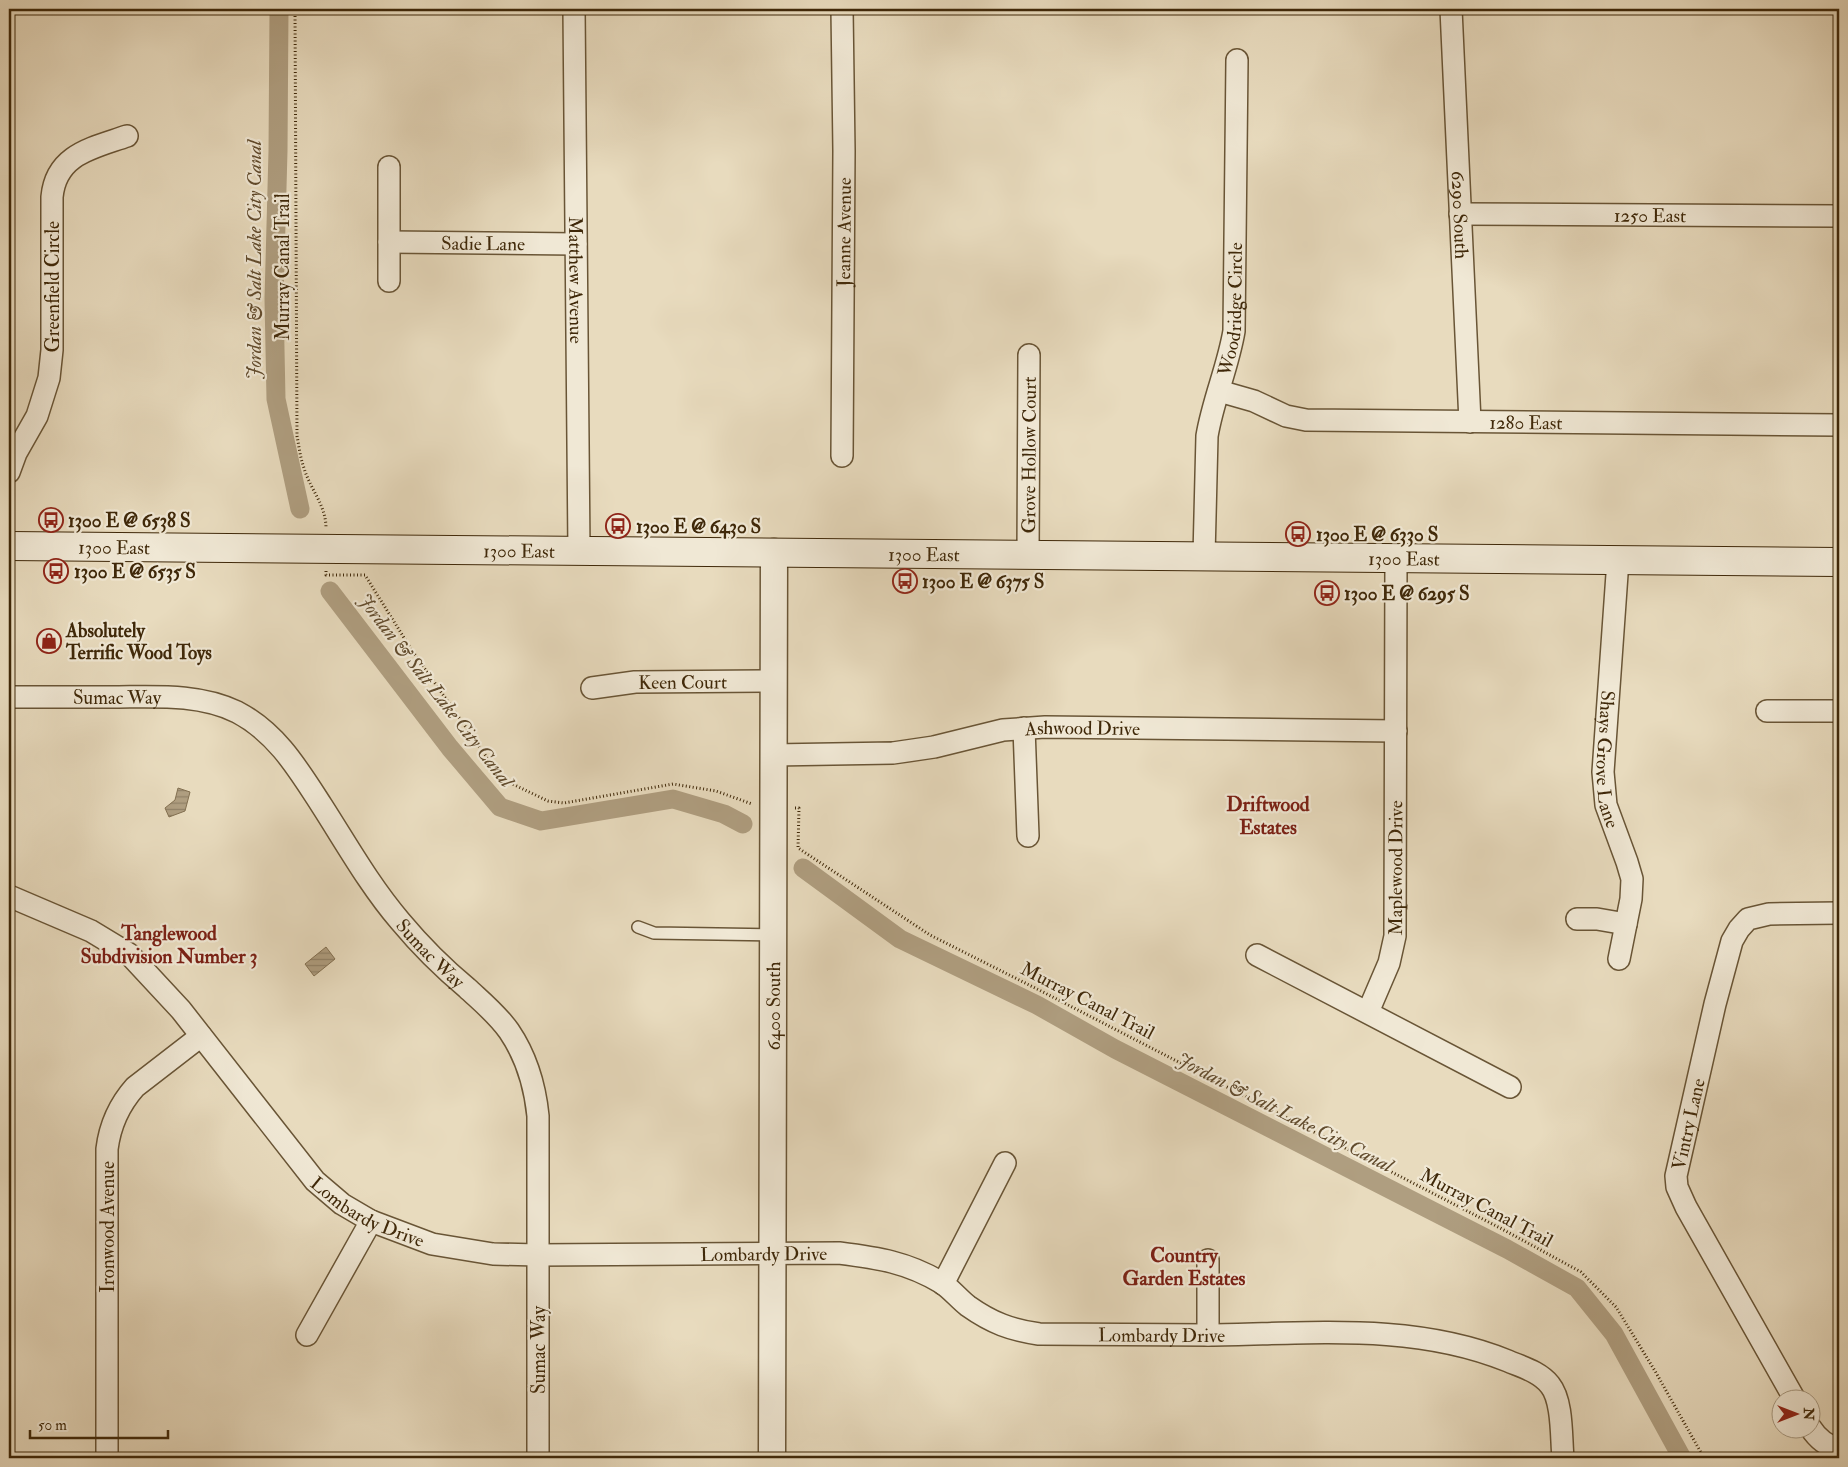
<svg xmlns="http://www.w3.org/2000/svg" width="1848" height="1467" viewBox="0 0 1848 1467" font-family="'IM FELL Double Pica',serif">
  <defs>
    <pattern id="water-rules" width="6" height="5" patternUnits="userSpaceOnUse" patternTransform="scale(1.25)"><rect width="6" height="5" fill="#af9e80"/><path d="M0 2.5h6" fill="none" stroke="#908167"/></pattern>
  </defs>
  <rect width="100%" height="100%" fill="#e8dbbe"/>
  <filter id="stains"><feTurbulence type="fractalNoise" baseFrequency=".004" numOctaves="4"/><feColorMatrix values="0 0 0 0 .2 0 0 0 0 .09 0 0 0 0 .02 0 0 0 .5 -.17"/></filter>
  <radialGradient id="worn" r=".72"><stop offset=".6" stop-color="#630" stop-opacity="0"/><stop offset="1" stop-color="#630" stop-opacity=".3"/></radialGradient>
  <!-- water -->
  <g fill="url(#water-rules)" stroke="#826f50">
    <polygon points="178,788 190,792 185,811 169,817 165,808 175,800"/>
    <polygon points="326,947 335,959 314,976 305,964"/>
  </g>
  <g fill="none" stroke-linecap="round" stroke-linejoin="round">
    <!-- canal -->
    <g stroke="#af9e80" stroke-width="19">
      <polyline points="279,9 278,151 274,299 276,399 300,509"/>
      <polyline points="330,591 450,748 500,807 541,821 673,799 724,814 743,824"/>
      <polyline points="803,868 900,939 1037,1005 1115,1049 1507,1249 1577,1288 1614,1334 1682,1458"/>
    </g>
    <defs>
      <polyline id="service" points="638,927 654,933 773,935"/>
      <g id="minor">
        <path id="s1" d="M 574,9 L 579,551"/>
        <path id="s2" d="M 1451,9 L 1470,422"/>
        <path id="s3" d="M 1460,214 L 1839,216"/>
        <path id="s4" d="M 389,242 L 576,244"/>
        <polyline points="389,281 389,167"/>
        <path id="s5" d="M 1219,391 L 1254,401 L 1286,416 L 1306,420 L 1839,425"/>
        <path id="s6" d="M 842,456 L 844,151 L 842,9"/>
        <path id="s7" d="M 9,472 L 16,453 L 37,416 L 49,378 L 52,350 L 52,197 C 56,154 93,148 127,136"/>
        <path id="s8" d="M 1028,555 L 1029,355"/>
        <path id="s9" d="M 1204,556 L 1207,436 C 1213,400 1228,367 1234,331 L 1237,60"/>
        <path id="s10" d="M 1618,560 L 1603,772 L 1606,805 L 1627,862 L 1632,879 L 1631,899 L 1619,959"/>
        <path id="s11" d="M 592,688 L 635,682 L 774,681"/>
        <path id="s12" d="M 9,697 C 43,697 77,697 111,697 C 153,697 198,693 237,712 C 277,733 298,769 322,806 C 347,845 370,886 400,921 C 420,945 443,968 467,988 C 482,1002 497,1014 509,1031 C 526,1056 535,1086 538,1116 L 538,1458"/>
        <polyline points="1767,711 1839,711"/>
        <polyline points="1024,728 1028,836"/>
        <path id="s13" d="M 773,755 L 893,753 L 934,747 L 1003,730 L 1045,727 L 1396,731"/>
        <path id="s14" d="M 9,896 L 91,931 L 129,954 L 181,1010 L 315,1181 L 342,1204 L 371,1221 L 432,1244 L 493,1254 L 538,1255 L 839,1253 C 878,1258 907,1262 942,1283 C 951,1289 959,1299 968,1306 C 992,1323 1011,1330 1039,1334 C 1096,1334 1153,1335 1209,1335 C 1309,1334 1413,1322 1508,1361 C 1522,1367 1540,1372 1550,1385 C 1563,1401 1561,1438 1563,1458"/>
        <polyline points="1577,919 1597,919 1626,924"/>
        <polyline points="1257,955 1510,1087"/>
        <path id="s15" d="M 1368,1012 L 1389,963 L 1395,936 L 1396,558"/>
        <polyline points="1208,1260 1208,1335"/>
        <polyline points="943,1284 1005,1163"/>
        <polyline points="307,1335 371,1221"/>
        <path id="s16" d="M 1795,1400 L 1686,1207 L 1677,1187 L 1676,1176 L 1715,1004 L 1732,941 L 1739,929 L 1748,919 L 1769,914 L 1839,913"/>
        <path d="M 1810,1427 C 1817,1438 1826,1446 1839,1449"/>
        <path d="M 107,1458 L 107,1149 C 110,1125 119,1105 135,1087 L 201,1036"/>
      </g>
      <g id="tertiary">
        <path id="s17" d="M 772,1458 L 774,552"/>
      </g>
      <g id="secondary">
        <path id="s18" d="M 9,546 L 1839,562"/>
      </g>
    </defs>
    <!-- service casing -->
    <use href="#service" stroke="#695536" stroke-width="14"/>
    <!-- minor casing -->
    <use href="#minor" stroke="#695536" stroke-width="24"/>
    <!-- tertiary casing -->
    <use href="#tertiary" stroke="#695536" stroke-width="29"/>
    <!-- secondary casing -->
    <use href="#secondary" stroke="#3f2809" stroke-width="30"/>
    <!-- path -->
    <g stroke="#3f2809" stroke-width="3" stroke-dasharray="1 2.5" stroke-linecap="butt">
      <path d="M 295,9 L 297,436 C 299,446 300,457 304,468 C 310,489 326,505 326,528"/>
      <polyline points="326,571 326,575 365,575 411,649 502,779 548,801 564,803 673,784 716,791 752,804"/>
      <polyline points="795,808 799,808 798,848 930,935 1043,992 1502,1229 1581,1272 1616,1307 1655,1371 1704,1458"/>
    </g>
    <!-- service -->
    <use href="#service" stroke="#f0e8d5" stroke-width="11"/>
    <!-- minor -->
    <use href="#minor" stroke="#f0e8d5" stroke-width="21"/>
    <!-- tertiary -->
    <use href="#tertiary" stroke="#f0e8d5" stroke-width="26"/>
    <!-- secondary -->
    <use href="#secondary" stroke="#f0e8d5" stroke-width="28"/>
  </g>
  <!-- icons -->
  <defs>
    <symbol id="bus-ring" viewBox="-11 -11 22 22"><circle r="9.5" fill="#f0e8d5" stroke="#8f2418" stroke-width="1.5"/><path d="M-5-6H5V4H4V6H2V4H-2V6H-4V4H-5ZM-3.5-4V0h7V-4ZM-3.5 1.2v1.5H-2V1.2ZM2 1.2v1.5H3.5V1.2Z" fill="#8f2418"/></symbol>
    <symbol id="shop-ring" viewBox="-11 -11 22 22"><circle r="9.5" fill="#f0e8d5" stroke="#8f2418" stroke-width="1.5"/><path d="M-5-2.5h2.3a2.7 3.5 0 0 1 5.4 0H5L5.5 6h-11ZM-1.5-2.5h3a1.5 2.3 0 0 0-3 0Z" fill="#8f2418"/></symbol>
  </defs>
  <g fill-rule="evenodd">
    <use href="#bus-ring" x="37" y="506" width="28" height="28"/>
    <use href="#bus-ring" x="604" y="512" width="28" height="28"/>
    <use href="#bus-ring" x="1284" y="520" width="28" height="28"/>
    <use href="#bus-ring" x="42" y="557" width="28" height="28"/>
    <use href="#bus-ring" x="891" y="567" width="28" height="28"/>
    <use href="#bus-ring" x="1313" y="579" width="28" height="28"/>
    <use href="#shop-ring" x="35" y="627" width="28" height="28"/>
  </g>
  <g text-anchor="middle" stroke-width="4.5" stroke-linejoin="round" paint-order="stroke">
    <!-- street labels -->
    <g font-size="19" fill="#3f2809" stroke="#f0e8d5">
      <text dy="7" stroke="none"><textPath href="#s2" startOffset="206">6290 South</textPath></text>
      <text dy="7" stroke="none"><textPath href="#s3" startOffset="190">1250 East</textPath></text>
      <text dy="7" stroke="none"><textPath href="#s6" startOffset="224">Jeanne Avenue</textPath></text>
      <text dy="7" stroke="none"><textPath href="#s4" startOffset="94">Sadie Lane</textPath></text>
      <text transform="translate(282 267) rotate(-90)" y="7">Murray Canal Trail</text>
      <text dy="7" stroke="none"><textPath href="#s1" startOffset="271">Matthew Avenue</textPath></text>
      <text dy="7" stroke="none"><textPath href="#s7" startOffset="194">Greenfield Circle</textPath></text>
      <text dy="7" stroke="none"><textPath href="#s9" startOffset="250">Woodridge Circle</textPath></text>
      <text dy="7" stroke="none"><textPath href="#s5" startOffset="312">1280 East</textPath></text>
      <text dy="7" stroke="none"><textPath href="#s8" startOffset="100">Grove Hollow Court</textPath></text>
      <text dy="7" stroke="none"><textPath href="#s18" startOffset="105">1300 East</textPath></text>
      <text dy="7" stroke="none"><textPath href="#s18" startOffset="510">1300 East</textPath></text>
      <text dy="7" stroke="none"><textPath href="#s18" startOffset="915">1300 East</textPath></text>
      <text dy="7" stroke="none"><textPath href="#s18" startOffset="1395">1300 East</textPath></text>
      <text dy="7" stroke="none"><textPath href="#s11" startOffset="91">Keen Court</textPath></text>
      <text dy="7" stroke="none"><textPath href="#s12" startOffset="108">Sumac Way</textPath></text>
      <text dy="7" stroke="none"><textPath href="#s13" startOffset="312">Ashwood Drive</textPath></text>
      <text dy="7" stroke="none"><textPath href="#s10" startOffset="200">Shays Grove Lane</textPath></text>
      <text dy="7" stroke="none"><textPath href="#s15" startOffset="149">Maplewood Drive</textPath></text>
      <text dy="7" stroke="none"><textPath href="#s12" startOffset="542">Sumac Way</textPath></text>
      <text transform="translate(1088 1000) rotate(27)" y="7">Murray Canal Trail</text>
      <text dy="7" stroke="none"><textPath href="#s17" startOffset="452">6400 South</textPath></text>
      <text dy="7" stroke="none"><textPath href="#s16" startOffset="308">Vintry Lane</textPath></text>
      <text transform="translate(1487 1207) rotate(28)" y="7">Murray Canal Trail</text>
      <text dy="7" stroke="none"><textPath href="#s14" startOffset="489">Lombardy Drive</textPath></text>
      <text transform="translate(107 1227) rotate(-90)" y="7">Ironwood Avenue</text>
      <text dy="7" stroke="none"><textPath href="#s14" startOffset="894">Lombardy Drive</textPath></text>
      <text dy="7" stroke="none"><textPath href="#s14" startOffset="1312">Lombardy Drive</textPath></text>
      <text transform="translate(538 1350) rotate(-90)" y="7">Sumac Way</text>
    </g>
    <!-- poi labels -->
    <g font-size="19" font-weight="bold" fill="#3f2809" stroke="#f0e8d5" text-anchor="start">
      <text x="68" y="527">1300 E @ 6538 S</text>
      <text x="636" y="533">1300 E @ 6430 S</text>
      <text x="1316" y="541">1300 E @ 6330 S</text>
      <text x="74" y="578">1300 E @ 6535 S</text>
      <text x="922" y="588">1300 E @ 6375 S</text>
      <text x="1344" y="600">1300 E @ 6295 S</text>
      <text x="66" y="637">Absolutely<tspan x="66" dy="22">Terrific Wood Toys</tspan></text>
    </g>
    <!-- water labels -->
    <g font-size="20" font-style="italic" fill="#614b2d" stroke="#f0e8d5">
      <text transform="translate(254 260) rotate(-90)" y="7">Jordan &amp; Salt Lake City Canal</text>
      <text transform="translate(436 690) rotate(52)" y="7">Jordan &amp; Salt Lake City Canal</text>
      <text transform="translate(1285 1112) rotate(27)" y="7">Jordan &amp; Salt Lake City Canal</text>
    </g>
    <!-- neighbourhood labels -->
    <g font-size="20" font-weight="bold" fill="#7a1f14" stroke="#f0e8d5">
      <text x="1268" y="811">Driftwood<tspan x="1268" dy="23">Estates</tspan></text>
      <text x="169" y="940">Tanglewood<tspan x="169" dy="23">Subdivision Number 3</tspan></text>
      <text x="1184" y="1262">Country<tspan x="1184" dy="23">Garden Estates</tspan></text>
    </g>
  </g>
  <!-- margin -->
  <rect width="1848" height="1467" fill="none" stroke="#e8dbbe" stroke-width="30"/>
  <rect x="10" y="10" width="1828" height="1447" fill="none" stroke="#3f2809" stroke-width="2.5"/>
  <rect x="15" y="15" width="1818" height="1437" fill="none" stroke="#3f2809"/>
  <!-- north arrow -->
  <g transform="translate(1796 1414) rotate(90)"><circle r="24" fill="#f0e8d5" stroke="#a99b83"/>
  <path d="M0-4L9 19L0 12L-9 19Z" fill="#8f2418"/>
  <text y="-8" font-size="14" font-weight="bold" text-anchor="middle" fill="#3f2809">N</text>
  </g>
  <!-- scale -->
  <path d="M30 1430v8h138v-8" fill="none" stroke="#3f2809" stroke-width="2.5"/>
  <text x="38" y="1430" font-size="15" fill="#3f2809" stroke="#f0e8d5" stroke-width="4" paint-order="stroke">50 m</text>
  <rect width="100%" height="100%" filter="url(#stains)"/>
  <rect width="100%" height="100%" fill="url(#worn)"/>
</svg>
